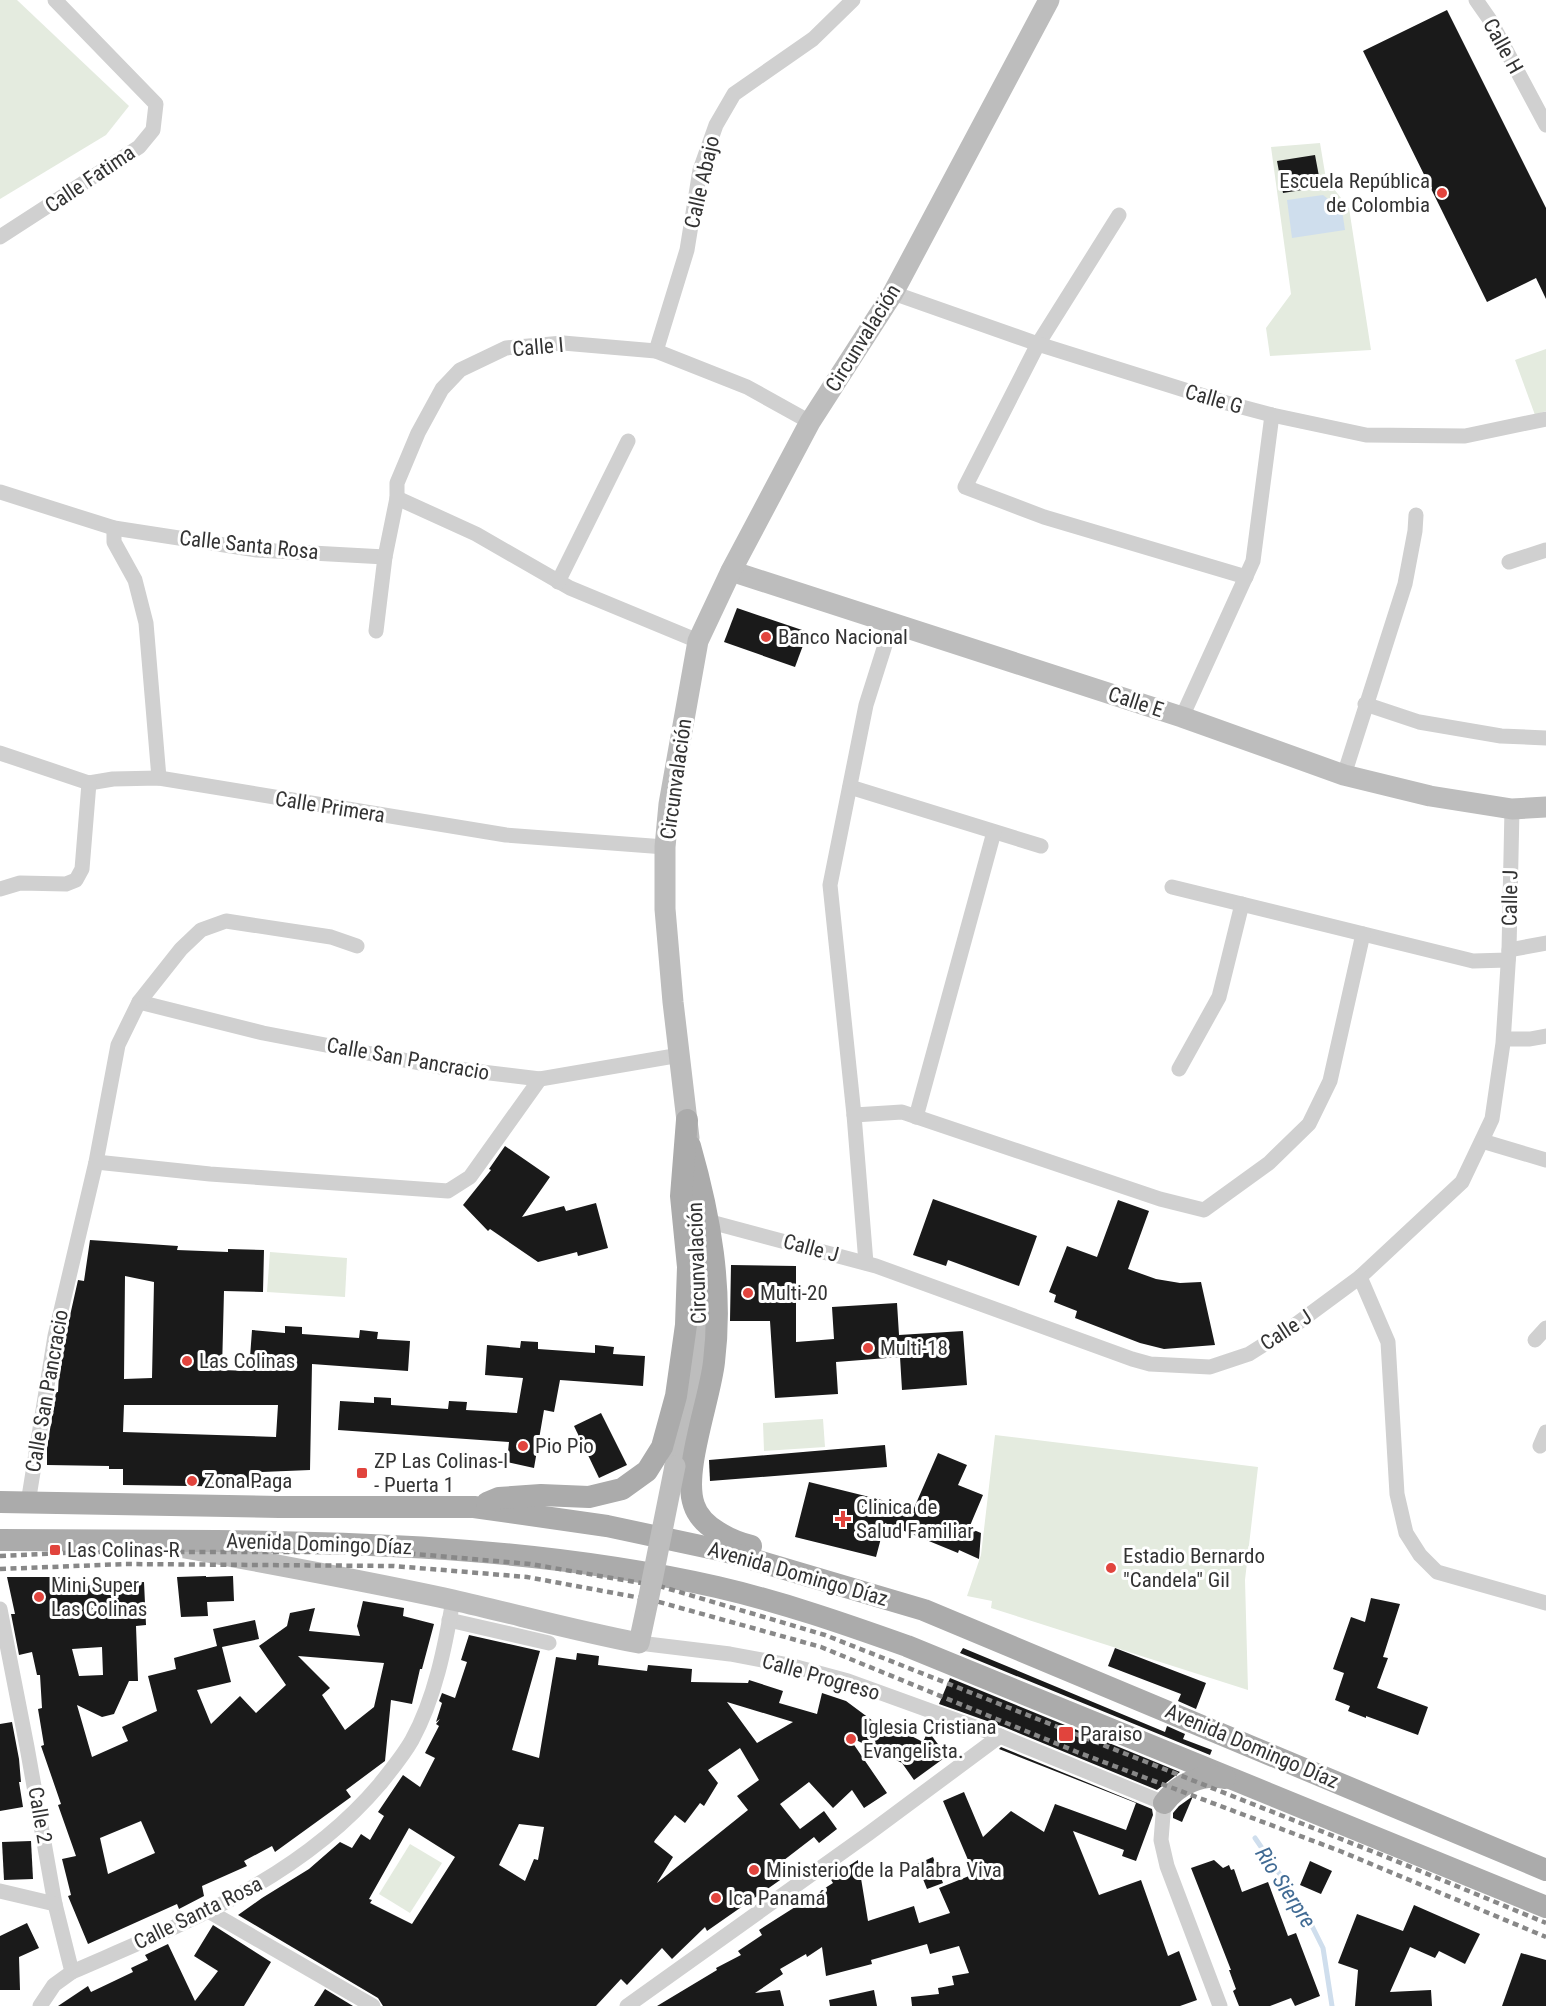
<svg xmlns="http://www.w3.org/2000/svg" width="1546" height="2006" viewBox="0 0 1546 2006" font-family="'Roboto Condensed',sans-serif">
  <rect width="100%" height="100%" fill="#fff"/>
  <!-- green -->
  <g fill="#e4ebdf">
    <polygon points="0,0 17,0 129,106 106,135 0,199"/>
    <polygon points="1320,143 1326,179 1349,208 1371,350 1270,356 1266,328 1291,294 1271,147"/>
    <polygon points="1546,349 1546,411 1535,415 1515,360"/>
    <polygon points="270,1252 347,1258 345,1297 267,1292"/>
    <polygon points="823,1419 825,1447 764,1451 763,1423"/>
    <polygon points="995,1435 1258,1467 1245,1580 1248,1690 991,1608 992,1601 967,1596 981,1555"/>
    <polygon points="410,1844 442,1863 410,1913 379,1894"/>
  </g>
  <!-- water -->
  <polygon fill="#cfdeed" points="1323,195 1342,210 1345,230 1292,238 1287,200"/>
  <g fill="none" stroke-linecap="round" stroke-linejoin="round">
    <!-- stream -->
    <polyline stroke="#cfdeed" stroke-width="5" points="1255,1838 1303,1908 1323,1948 1332,2006"/>
  </g>
  <!-- building -->
  <g fill="#1a1a1a" fill-rule="evenodd">
    <polygon points="1447,10 1546,208 1546,299 1536,278 1487,302 1363,51"/>
    <polygon points="1315,155 1321,187 1283,193 1277,161"/>
    <polygon points="737,608 808,632 795,667 724,642"/>
    <polygon points="505,1146 550,1177 522,1217 564,1206 566,1211 596,1203 608,1248 578,1256 577,1252 538,1262 490,1229 488,1231 463,1205 491,1170 489,1169"/>
    <polygon points="933,1199 1037,1236 1019,1286 948,1260 946,1266 913,1255"/>
    <polygon points="1118,1200 1149,1211 1128,1269 1156,1279 1180,1283 1201,1282 1215,1345 1164,1349 1140,1343 1075,1318 1077,1311 1054,1302 1056,1295 1049,1292 1067,1246 1097,1257"/>
    <path d="M 90,1240 L 178,1246 L 177,1250 L 228,1252 L 228,1249 L 264,1250 L 263,1292 L 224,1291 L 222,1370 L 249,1371 L 252,1330 L 285,1333 L 285,1326 L 302,1327 L 302,1334 L 359,1338 L 360,1330 L 378,1332 L 377,1339 L 410,1341 L 408,1371 L 312,1364 L 310,1470 L 262,1472 L 262,1487 L 123,1485 L 123,1469 L 109,1469 L 109,1466 L 47,1465 L 47,1448 L 56,1392 L 58,1392 L 59,1374 L 65,1338 L 78,1280 L 84,1281 ZM 125,1276 L 154,1282 L 152,1378 L 124,1379 ZM 124,1405 L 278,1405 L 276,1437 L 123,1432 Z"/>
    <polygon points="731,1265 796,1266 796,1342 834,1339 832,1307 897,1303 899,1335 963,1331 967,1385 902,1390 900,1357 836,1362 838,1394 775,1398 770,1321 730,1321"/>
    <polygon points="521,1341 538,1342 538,1349 595,1353 595,1345 614,1347 613,1354 645,1356 643,1386 560,1380 554,1412 544,1410 534,1468 507,1462 509,1442 338,1430 340,1401 374,1403 374,1397 391,1398 391,1405 448,1409 449,1401 467,1402 466,1410 517,1413 523,1378 485,1375 487,1345 520,1348"/>
    <polygon points="601,1413 627,1465 599,1478 574,1426"/>
    <polygon points="885,1445 887,1467 710,1481 709,1460"/>
    <polygon points="938,1453 967,1465 958,1485 983,1495 969,1528 981,1533 979,1559 959,1550 958,1553 885,1523 876,1557 795,1537 809,1482 914,1508"/>
    <polygon points="206,1576 206,1577 233,1576 234,1601 207,1602 208,1616 181,1617 177,1577"/>
    <path d="M 7,1577 L 66,1577 L 66,1587 L 144,1582 L 146,1625 L 136,1626 L 138,1681 L 129,1681 L 114,1714 L 102,1717 L 77,1705 L 92,1757 L 128,1741 L 122,1727 L 157,1711 L 148,1676 L 176,1669 L 174,1658 L 217,1646 L 213,1629 L 255,1620 L 259,1639 L 222,1647 L 231,1682 L 197,1690 L 211,1724 L 240,1696 L 256,1713 L 286,1685 L 259,1646 L 287,1626 L 290,1613 L 315,1608 L 309,1631 L 360,1636 L 357,1626 L 363,1601 L 404,1608 L 403,1616 L 434,1624 L 422,1669 L 420,1669 L 412,1704 L 391,1700 L 385,1761 L 346,1790 L 351,1797 L 275,1852 L 272,1846 L 244,1861 L 247,1866 L 202,1886 L 204,1896 L 179,1909 L 177,1904 L 88,1944 L 68,1896 L 71,1895 L 62,1859 L 76,1856 L 58,1805 L 61,1804 L 41,1746 L 44,1745 L 38,1709 L 42,1708 L 40,1675 L 37,1675 L 32,1652 L 19,1655 L 11,1614 L 15,1614 ZM 102,1647 L 103,1675 L 79,1676 L 72,1649 ZM 298,1656 L 384,1663 L 374,1707 L 345,1730 L 322,1695 L 330,1688 ZM 141,1821 L 155,1853 L 108,1874 L 100,1838 Z"/>
    <polygon points="1371,1598 1400,1604 1383,1657 1388,1658 1377,1688 1428,1707 1418,1735 1366,1716 1366,1718 1348,1711 1350,1706 1335,1700 1344,1673 1333,1669 1351,1617 1365,1622"/>
    <path d="M 469,1635 L 540,1651 L 512,1750 L 539,1758 L 556,1657 L 576,1660 L 577,1653 L 599,1656 L 598,1665 L 647,1671 L 648,1665 L 692,1669 L 691,1682 L 748,1683 L 749,1680 L 783,1691 L 779,1703 L 817,1714 L 822,1693 L 846,1701 L 881,1727 L 884,1722 L 923,1742 L 928,1731 L 947,1756 L 914,1780 L 902,1763 L 848,1736 L 887,1793 L 864,1808 L 852,1790 L 833,1808 L 809,1782 L 796,1792 L 780,1804 L 800,1829 L 824,1811 L 837,1829 L 819,1843 L 814,1837 L 775,1867 L 783,1878 L 707,1931 L 705,1927 L 672,1959 L 662,1948 L 627,1985 L 621,1979 L 596,2006 L 383,2006 L 378,1998 L 238,1915 L 262,1898 L 309,1869 L 340,1842 L 352,1848 L 361,1834 L 370,1840 L 384,1816 L 378,1812 L 403,1775 L 420,1787 L 435,1758 L 425,1753 L 439,1726 L 436,1724 L 440,1719 L 436,1722 L 442,1703 L 439,1701 L 442,1693 L 455,1698 L 467,1662 L 461,1660 ZM 727,1702 L 793,1722 L 757,1743 ZM 740,1748 L 759,1780 L 737,1796 L 748,1810 L 657,1883 L 673,1857 L 654,1842 L 655,1840 L 675,1815 L 685,1823 L 700,1803 L 704,1806 L 718,1783 L 708,1770 ZM 519,1824 L 544,1827 L 538,1860 L 534,1859 L 525,1881 L 499,1865 ZM 409,1828 L 455,1857 L 412,1924 L 370,1903 L 372,1900 L 369,1899 Z"/>
    <polygon points="963,1648 1165,1732 1167,1726 1185,1734 1183,1739 1212,1750 1210,1755 960,1653"/>
    <polygon points="1115,1648 1206,1683 1196,1709 1178,1701 1181,1694 1108,1666"/>
    <polygon points="950,1678 1180,1772 1157,1790 1004,1727 939,1704"/>
    <polygon points="12,1722 19,1759 21,1782 19,1782 23,1807 0,1811 0,1724"/>
    <polygon points="1001,1747 1152,1809 1153,1815 1136,1861 1122,1856 1124,1850 1073,1831 1099,1895 1141,1880 1168,1956 1179,1951 1197,2000 1180,2006 912,2006 911,1997 939,1994 938,1988 954,1985 952,1976 969,1973 959,1946 930,1954 927,1944 871,1960 872,1964 826,1976 822,1947 807,1957 806,1954 780,1969 783,1974 755,1993 780,1990 784,2006 657,2006 717,1970 716,1968 741,1955 738,1951 762,1935 759,1930 833,1883 830,1878 858,1860 868,1921 914,1906 919,1923 950,1913 939,1888 974,1874 943,1801 964,1792 983,1837 1011,1811 1044,1832 1055,1804 1126,1830 1136,1803 999,1749"/>
    <polygon points="1193,1796 1182,1822 1173,1818 1173,1813 1179,1806"/>
    <polygon points="31,1841 33,1879 4,1880 2,1842"/>
    <polygon points="933,1857 943,1883 927,1889 917,1864"/>
    <polygon points="1214,1860 1223,1868 1229,1865 1231,1870 1234,1869 1242,1892 1268,1882 1288,1936 1296,1933 1320,1996 1295,2006 1291,1998 1270,2006 1239,2006 1233,1991 1236,1989 1229,1970 1231,1970 1191,1868"/>
    <polygon points="1310,1861 1332,1871 1321,1894 1300,1885"/>
    <polygon points="1414,1905 1480,1934 1465,1964 1439,1951 1435,1958 1410,1947 1390,1992 1431,1990 1432,2006 1355,2006 1358,1970 1338,1963 1357,1914 1403,1931"/>
    <polygon points="27,1923 39,1948 19,1957 20,1990 0,1990 0,1936"/>
    <polygon points="213,1925 271,1962 244,2006 58,2006 88,1986 91,1992 133,1972 131,1968 148,1960 145,1955 168,1944 195,2001 218,1971 194,1956"/>
    <polygon points="1521,1953 1546,1960 1546,2006 1502,2006"/>
    <polygon points="325,1989 353,2006 314,2006"/>
    <polygon points="874,1990 877,2006 830,2006 829,2000"/>
  </g>
  <g fill="none" stroke-linecap="round" stroke-linejoin="round">
    <!-- street -->
    <g stroke="#d0d0d0" stroke-width="15">
      <polyline points="1476,0 1490,20 1546,125"/>
      <polyline points="1119,215 1038,344 965,487 1044,517 1246,577"/>
      <polyline points="0,237 139,147 153,130 156,104 55,0"/>
      <polyline points="893,293 1038,344 1223,402 1272,415 1366,435 1465,436 1546,419"/>
      <polyline points="656,351 687,250 700,170 716,125 734,94 813,39 853,0"/>
      <polyline points="0,492 114,528 257,550 385,557"/>
      <polyline points="397,498 476,534 570,588 698,641"/>
      <polyline points="114,528 114,542 135,580 146,623 159,778"/>
      <polyline points="1509,562 1546,550"/>
      <polyline points="558,582 628,441"/>
      <polyline points="376,631 385,557 397,498 397,483 418,433 442,389 460,370 506,348 563,343 656,351 747,387 810,422"/>
      <polyline points="1365,704 1419,722 1501,736 1546,738"/>
      <polyline points="1182,717 1253,561 1272,415"/>
      <polyline points="0,753 89,783 113,779 159,778 506,835 665,847"/>
      <polyline points="1344,775 1405,584 1415,531 1416,515"/>
      <polyline points="850,787 1041,846"/>
      <polyline points="1172,887 1473,961 1508,960"/>
      <polyline points="0,889 20,883 66,884 76,880 82,869 89,783"/>
      <polyline points="1509,950 1546,943"/>
      <polyline points="139,1002 263,1033 440,1067 540,1079 680,1055"/>
      <polyline points="1504,1039 1530,1039 1546,1036"/>
      <polyline points="1179,1069 1219,997 1242,904"/>
      <polyline points="854,1115 902,1112 1160,1199 1204,1210 1269,1163 1309,1124 1330,1081 1363,934"/>
      <polyline points="916,1117 994,832"/>
      <polyline points="1482,1141 1546,1160"/>
      <polyline points="96,1162 210,1174 448,1191 470,1177 540,1079"/>
      <polyline points="707,1221 876,1266 1132,1359 1150,1364 1210,1367 1249,1354 1295,1325 1360,1277 1462,1182 1492,1119 1503,1043 1509,950 1512,809"/>
      <polyline points="866,1263 854,1115 830,885 866,705 892,623"/>
      <polyline points="1360,1277 1388,1342 1397,1494 1406,1533 1420,1555 1437,1572 1546,1603"/>
      <polyline points="1535,1340 1546,1328"/>
      <polyline points="1540,1446 1546,1432"/>
      <polyline points="28,1503 55,1336 96,1162 118,1045 139,1002 181,949 201,930 226,921 331,937 357,946"/>
      <polyline points="0,1609 27,1747 55,1904 72,1972 54,1985 40,2006"/>
      <polyline points="449,1620 549,1643"/>
      <polyline points="639,1643 730,1654 789,1665 848,1681 1000,1736 1164,1803 1161,1840 1167,1866 1220,2006"/>
      <polyline points="0,1891 55,1904"/>
      <polyline points="210,1912 373,2006"/>
      <path d="M 72,1972 C 184,1923 299,1880 380,1784 C 391,1770 403,1756 412,1740 C 435,1698 445,1647 453,1600"/>
      <polyline points="627,2006 868,1834 1000,1736"/>
    </g>
    <!-- secondary -->
    <g stroke="#bdbdbd" stroke-width="21">
      <polyline points="731,571 1182,717 1344,775 1430,796 1512,809 1546,807"/>
      <polyline points="689,1138 673,1002 665,909 665,847 669,804 698,641 731,571 810,422 893,293 1049,0"/>
      <path d="M 675,1466 C 683,1431 692,1396 698,1362 C 705,1308 700,1253 695,1199"/>
      <path d="M 180,1547 C 271,1564 362,1580 453,1600 C 515,1614 576,1631 639,1643 L 648,1601"/>
    </g>
    <!-- primary -->
    <g stroke="#ababab" stroke-width="22">
      <path d="M 690,1146 C 710,1216 723,1289 714,1362 C 710,1399 682,1472 694,1505 C 701,1527 731,1541 751,1546"/>
      <polyline points="0,1502 279,1507 474,1507 607,1526 724,1551 924,1610 1546,1870"/>
      <polyline points="487,1503 499,1498 541,1495 589,1497 622,1489 647,1471 662,1447 676,1396 686,1325 688,1267 681,1196 687,1120"/>
      <path d="M 0,1540 C 72,1540 145,1541 217,1541 C 385,1543 553,1550 717,1587 C 782,1602 845,1624 907,1646 L 1546,1907"/>
      <path d="M 1164,1803 C 1178,1784 1202,1773 1225,1778"/>
    </g>
    <!-- rail -->
    <g stroke="#888" stroke-width="4.5" stroke-dasharray="6 4.5" stroke-linecap="butt">
      <polyline points="0,1556 86,1552 392,1552 530,1564 659,1586 825,1635 1379,1854 1546,1923"/>
      <polyline points="0,1569 125,1564 394,1566 527,1577 652,1600 821,1647 1077,1752 1340,1851 1546,1937"/>
    </g>
    <!-- secondary-bridge -->
    <polyline stroke="#bdbdbd" stroke-width="21" points="648,1601 675,1466"/>
  </g>
  <!-- markers -->
  <g fill="#e1443d" stroke="#fff" stroke-width="2">
    <circle cx="1442" cy="193" r="6"/>
    <circle cx="766" cy="637" r="6"/>
    <circle cx="748" cy="1293" r="6"/>
    <circle cx="868" cy="1348" r="6"/>
    <circle cx="187" cy="1361" r="6"/>
    <circle cx="523" cy="1446" r="6"/>
    <rect x="356" y="1467" width="12" height="12" rx="3"/>
    <circle cx="192" cy="1481" r="6"/>
    <path d="M840 1510h6v6h6v6h-6v6h-6v-6h-6v-6h6z"/>
    <rect x="49" y="1544" width="12" height="12" rx="3"/>
    <circle cx="1111" cy="1568" r="6"/>
    <circle cx="39" cy="1597" r="6"/>
    <rect x="1058" y="1726" width="16" height="16" rx="3"/>
    <circle cx="851" cy="1739" r="6"/>
    <circle cx="754" cy="1870" r="6"/>
    <circle cx="716" cy="1898" r="6"/>
  </g>
  <g text-anchor="middle" stroke-width="6" stroke-linejoin="round" paint-order="stroke">
    <!-- street labels -->
    <g font-size="21" fill="#333" stroke="#fff">
      <text transform="translate(1503 46) rotate(61)" y="7">Calle H</text>
      <text transform="translate(90 179) rotate(-34)" y="7">Calle Fatima</text>
      <text transform="translate(702 182) rotate(-77)" y="7">Calle Abajo</text>
      <text transform="translate(863 338) rotate(-58)" y="7">Circunvalación</text>
      <text transform="translate(538 347) rotate(-5)" y="7">Calle I</text>
      <text transform="translate(1214 399) rotate(16)" y="7">Calle G</text>
      <text transform="translate(249 545) rotate(6)" y="7">Calle Santa Rosa</text>
      <text transform="translate(1136 702) rotate(18)" y="7">Calle E</text>
      <text transform="translate(676 779) rotate(-82)" y="7">Circunvalación</text>
      <text transform="translate(330 807) rotate(9)" y="7">Calle Primera</text>
      <text transform="translate(1510 898) rotate(-89)" y="7">Calle J</text>
      <text transform="translate(408 1059) rotate(10)" y="7">Calle San Pancracio</text>
      <text transform="translate(811 1248) rotate(15)" y="7">Calle J</text>
      <text transform="translate(697 1263) rotate(-92)" y="7">Circunvalación</text>
      <text transform="translate(1286 1330) rotate(-33)" y="7">Calle J</text>
      <text transform="translate(47 1391) rotate(-80)" y="7">Calle San Pancracio</text>
      <text transform="translate(319 1544) rotate(2)" y="7">Avenida Domingo Díaz</text>
      <text transform="translate(798 1574) rotate(16)" y="7">Avenida Domingo Díaz</text>
      <text transform="translate(821 1677) rotate(16)" y="7">Calle Progreso</text>
      <text transform="translate(1252 1746) rotate(23)" y="7">Avenida Domingo Díaz</text>
      <text transform="translate(40 1815) rotate(80)" y="7">Calle 2</text>
      <text transform="translate(198 1913) rotate(-26)" y="7">Calle Santa Rosa</text>
    </g>
    <!-- poi labels -->
    <g font-size="21" fill="#333" stroke="#fff" text-anchor="start">
      <text x="1430" y="188" text-anchor="end">Escuela República<tspan x="1430" dy="24">de Colombia</tspan></text>
      <text x="778" y="644">Banco Nacional</text>
      <text x="760" y="1300">Multi-20</text>
      <text x="880" y="1355">Multi-18</text>
      <text x="199" y="1368">Las Colinas</text>
      <text x="535" y="1453">Pio Pio</text>
      <text x="374" y="1468">ZP Las Colinas-I<tspan x="374" dy="24">- Puerta 1</tspan></text>
      <text x="204" y="1488">Zona Paga</text>
      <text x="856" y="1514">Clinica de<tspan x="856" dy="24">Salud Familiar</tspan></text>
      <text x="67" y="1557">Las Colinas-R</text>
      <text x="1123" y="1563">Estadio Bernardo<tspan x="1123" dy="24">"Candela" Gil</tspan></text>
      <text x="51" y="1592">Mini Super<tspan x="51" dy="24">Las Colinas</tspan></text>
      <text x="863" y="1734">Iglesia Cristiana<tspan x="863" dy="24">Evangelista.</tspan></text>
      <text x="1080" y="1741">Paraiso</text>
      <text x="766" y="1877">Ministerio de la Palabra Viva</text>
      <text x="728" y="1905">Ica Panamá</text>
    </g>
    <!-- water labels -->
    <g font-size="22" font-style="italic" fill="#416b94" stroke="#fff">
      <text transform="translate(1286 1887) rotate(57)" y="8">Rio Sierpre</text>
    </g>
  </g>
</svg>
